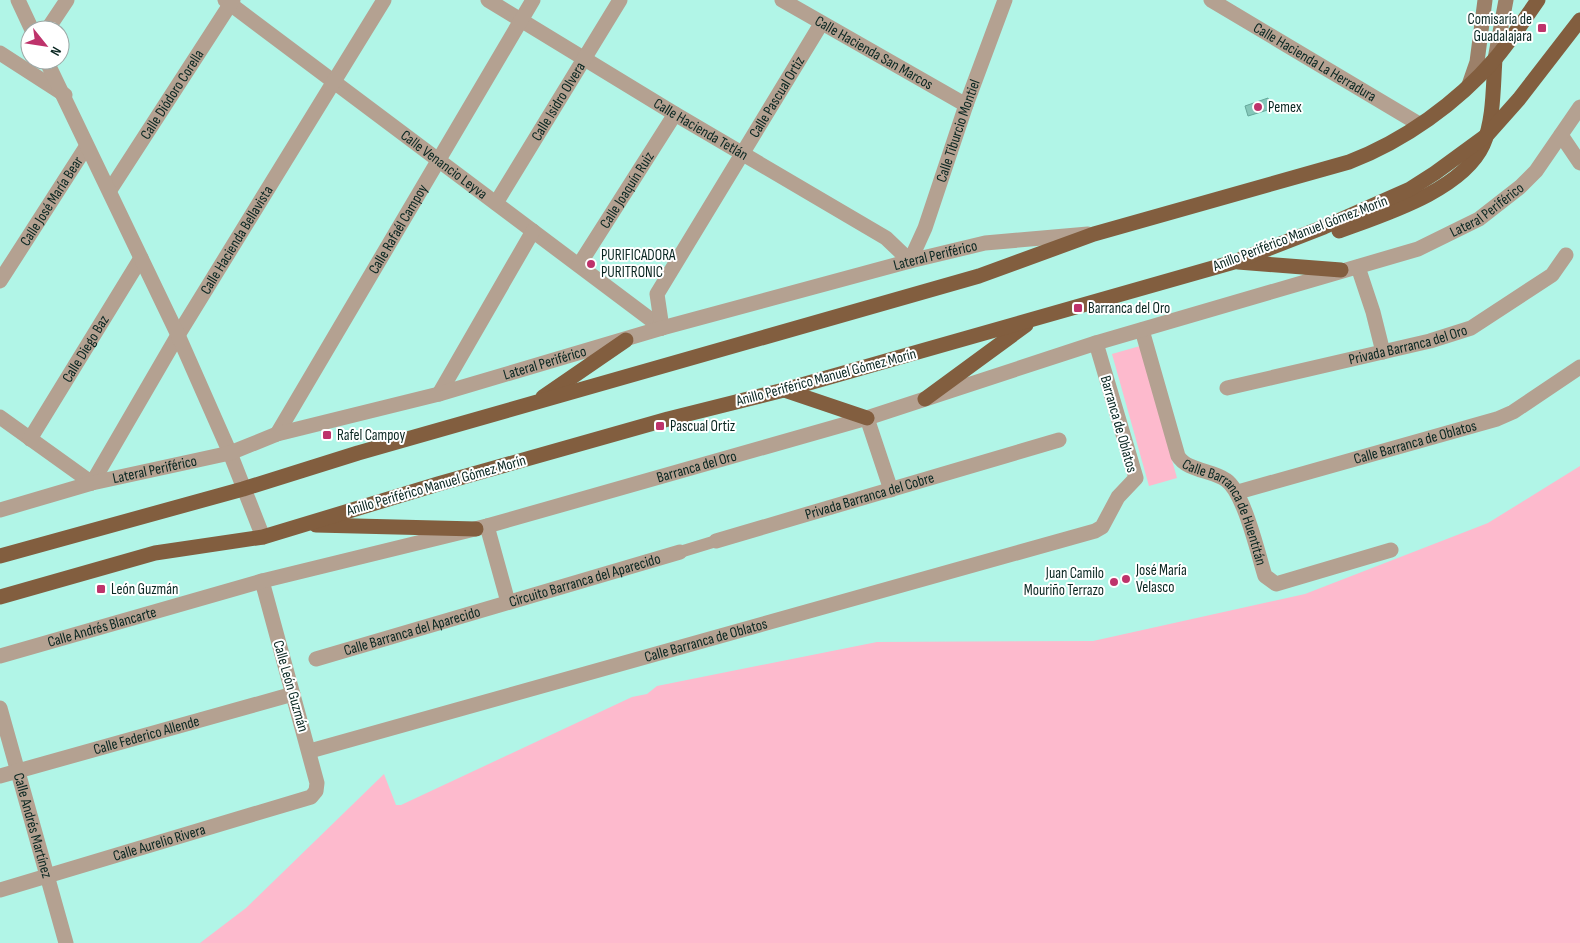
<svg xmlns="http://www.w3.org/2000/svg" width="1580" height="943" viewBox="0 0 1580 943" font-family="'Sofia Sans Condensed',sans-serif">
  <rect width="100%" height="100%" fill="#b1f5e7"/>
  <!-- green -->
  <g fill="#fdbacd">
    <polygon points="1140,346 1177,478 1149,486 1112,354"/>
    <polygon points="1580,466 1580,943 200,943 246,908 384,774 396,805 401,805 632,697 647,694 657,686 877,642 1093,641 1305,594 1488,523"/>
  </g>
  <!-- building -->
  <polygon fill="#85c8ba" stroke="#66a89b" points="1268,98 1271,109 1248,116 1245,106"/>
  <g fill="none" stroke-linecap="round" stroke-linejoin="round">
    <!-- pedestrian -->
    <polyline stroke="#b4a191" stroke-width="12" points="680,552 716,541"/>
    <!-- minor -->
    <g stroke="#b4a191" stroke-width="15">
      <path id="s1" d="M 225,0 L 662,328"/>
      <path id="s2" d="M 488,0 L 675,114 L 886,238 L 910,261 L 925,228 L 966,105 L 1005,0"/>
      <path id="s3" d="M 782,0 L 966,105"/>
      <path id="s4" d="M 1211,0 L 1419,124"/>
      <polyline points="47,30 67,0"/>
      <polyline points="0,53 65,95"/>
      <polyline points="1561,135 1580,163"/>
      <path id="s5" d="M 110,190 L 233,0"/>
      <path id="s6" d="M 496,203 L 620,0"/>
      <path id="s7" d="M 579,265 L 675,114"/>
      <polyline points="1358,267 1373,312 1383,352"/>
      <path id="s8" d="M 0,281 L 86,147"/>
      <path id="s9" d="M 662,328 L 657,294 L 821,24"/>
      <path id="s10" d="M 1142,330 L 1178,456 C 1187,471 1212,470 1226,480 C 1244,492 1258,554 1265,576 L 1276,584 L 1391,550"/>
      <path id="s11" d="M 1227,388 L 1430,341 L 1471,328 L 1552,275 L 1566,255"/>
      <polyline points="439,394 533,231"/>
      <path id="s12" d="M 0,417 L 92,483 L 178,335 L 384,0"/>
      <polyline points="867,418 891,490"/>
      <path id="s13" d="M 277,434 L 533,0"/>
      <path id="s14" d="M 30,439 L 141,258"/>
      <path id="s15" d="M 1238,492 L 1497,419 L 1513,412 L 1580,367"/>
      <polyline points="487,526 508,602"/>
      <path id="s16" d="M 716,541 L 1059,440"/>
      <path id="s17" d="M 316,659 L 680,552"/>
      <path id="s18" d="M 0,708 L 66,943"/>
      <path id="s19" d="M 310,751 L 1095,531 L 1102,527 L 1118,497 L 1136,478 L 1096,343"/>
      <path id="s20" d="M 0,776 L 293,694"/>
      <path id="s21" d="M 0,890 L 311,797 L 316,791 L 317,783 L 262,581"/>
    </g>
    <!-- tertiary -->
    <g stroke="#b4a191" stroke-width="15">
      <polyline points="18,0 32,30"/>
      <polyline points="46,60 178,335 230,453 263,537"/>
      <path id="s22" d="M 0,510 L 92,483 L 230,453 L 277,434 L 439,394 L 662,328 L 910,261 L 985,243 L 1088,234"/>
      <path id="s23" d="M 0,656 L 262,581 L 487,526 L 867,418 L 1096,343 L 1418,249 L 1479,219 L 1520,187 L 1536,171 L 1580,107"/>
    </g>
    <!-- secondary -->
    <g stroke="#9c8069" stroke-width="15">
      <polyline points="1495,59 1506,0"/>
      <polyline points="1469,85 1477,62 1485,0"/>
    </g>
    <!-- trunk -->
    <g stroke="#825e3f" stroke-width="15">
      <path d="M 1339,231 C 1382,215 1462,191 1483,145 C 1494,120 1493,86 1495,59"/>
      <polyline points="1238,262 1341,270"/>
      <polyline points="784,390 867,418"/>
      <polyline points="543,397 626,340"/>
      <polyline points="925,399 1026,325"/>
      <polyline points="316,525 476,529"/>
      <path d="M 0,556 L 243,489 L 358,453 L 979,276 L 1094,234 L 1349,162 C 1404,141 1457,103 1495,59 C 1511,40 1524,20 1538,0"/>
      <polyline points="0,597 155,553 263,537 438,484 668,419 784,390 1234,262 1324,227 1410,189 1435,173 1487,135 1519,99 1580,20"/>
    </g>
  </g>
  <!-- markers -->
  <g fill="#be336b" stroke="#fff" stroke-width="2">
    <rect x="1537" y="23" width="10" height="10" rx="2.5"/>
    <circle cx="1258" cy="107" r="5"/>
    <circle cx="591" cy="264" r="5"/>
    <rect x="1073" y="303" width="10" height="10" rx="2.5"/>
    <rect x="655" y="421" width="10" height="10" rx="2.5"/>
    <rect x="322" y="430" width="10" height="10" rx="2.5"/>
    <circle cx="1126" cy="579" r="5"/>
    <circle cx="1114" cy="582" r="5"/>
    <rect x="96" y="584" width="10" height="10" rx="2.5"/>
  </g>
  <g text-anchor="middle" stroke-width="4" stroke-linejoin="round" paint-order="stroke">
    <!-- poi labels -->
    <g font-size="15" fill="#092621" stroke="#fff" text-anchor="start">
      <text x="1532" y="24" text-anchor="end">Comisaría de<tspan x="1532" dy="17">Guadalajara</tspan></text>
      <text x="1268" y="112">Pemex</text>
      <text x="601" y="260">PURIFICADORA<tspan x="601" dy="17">PURITRONIC</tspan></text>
      <text x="1088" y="313">Barranca del Oro</text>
      <text x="670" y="431">Pascual Ortiz</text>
      <text x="337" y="440">Rafel Campoy</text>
      <text x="1136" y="575">José María<tspan x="1136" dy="17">Velasco</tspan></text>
      <text x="1104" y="578" text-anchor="end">Juan Camilo<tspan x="1104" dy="17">Mouriño Terrazo</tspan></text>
      <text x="111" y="594">León Guzmán</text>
    </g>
    <!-- street labels -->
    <g font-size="15" fill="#092621" stroke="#fff">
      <text dy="5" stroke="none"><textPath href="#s3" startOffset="106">Calle Hacienda San Marcos</textPath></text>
      <text dy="5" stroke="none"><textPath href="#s4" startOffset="121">Calle Hacienda La Herradura</textPath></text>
      <text dy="5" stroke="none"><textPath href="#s5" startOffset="114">Calle Diódoro Corella</textPath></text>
      <text dy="5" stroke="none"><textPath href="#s9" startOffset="265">Calle Pascual Ortiz</textPath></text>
      <text dy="5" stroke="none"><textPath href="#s6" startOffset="119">Calle Isidro Olvera</textPath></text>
      <text dy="5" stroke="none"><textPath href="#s2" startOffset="249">Calle Hacienda Tetlán</textPath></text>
      <text dy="5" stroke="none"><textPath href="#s2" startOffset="636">Calle Tiburcio Montiel</textPath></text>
      <text dy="5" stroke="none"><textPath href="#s1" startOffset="274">Calle Venancio Leyva</textPath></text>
      <text dy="5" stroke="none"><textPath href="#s7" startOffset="89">Calle Joaquín Ruiz</textPath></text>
      <text dy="5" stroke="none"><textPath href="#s8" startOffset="95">Calle José María Bear</textPath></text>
      <text dy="5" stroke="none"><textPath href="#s23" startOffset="1555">Lateral Periférico</textPath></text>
      <text dy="5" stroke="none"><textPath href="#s13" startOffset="238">Calle Rafaél Campoy</textPath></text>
      <text transform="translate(1300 233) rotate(-21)" y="5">Anillo Periférico Manuel Gómez Morín</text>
      <text dy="5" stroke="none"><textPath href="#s12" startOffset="396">Calle Hacienda Bellavista</textPath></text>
      <text dy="5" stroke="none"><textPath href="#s22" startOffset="970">Lateral Periférico</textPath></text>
      <text dy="5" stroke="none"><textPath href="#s11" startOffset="186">Privada Barranca del Oro</textPath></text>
      <text dy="5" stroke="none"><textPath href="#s14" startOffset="106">Calle Diego Baz</textPath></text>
      <text dy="5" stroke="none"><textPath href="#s22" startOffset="565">Lateral Periférico</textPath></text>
      <text transform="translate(826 377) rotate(-15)" y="5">Anillo Periférico Manuel Gómez Morín</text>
      <text transform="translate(1119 424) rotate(74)" y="5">Barranca de Oblatos</text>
      <text dy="5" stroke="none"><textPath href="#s15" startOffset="184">Calle Barranca de Oblatos</textPath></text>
      <text dy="5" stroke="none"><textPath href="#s23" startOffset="722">Barranca del Oro</textPath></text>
      <text dy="5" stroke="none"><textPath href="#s22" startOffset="160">Lateral Periférico</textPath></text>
      <text transform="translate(436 485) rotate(-16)" y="5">Anillo Periférico Manuel Gómez Morín</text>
      <text dy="5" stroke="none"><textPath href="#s16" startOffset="160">Privada Barranca del Cobre</textPath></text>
      <text dy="5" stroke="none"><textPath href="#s10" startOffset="209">Calle Barranca de Huentitán</textPath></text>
      <text dy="5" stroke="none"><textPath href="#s17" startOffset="280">Circuito Barranca del Aparecido</textPath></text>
      <text dy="5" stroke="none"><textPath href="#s23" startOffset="106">Calle Andrés Blancarte</textPath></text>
      <text dy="5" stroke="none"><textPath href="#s17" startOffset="100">Calle Barranca del Aparecido</textPath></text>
      <text dy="5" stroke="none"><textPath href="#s19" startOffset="411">Calle Barranca de Oblatos</textPath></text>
      <text transform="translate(291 686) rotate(74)" y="5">Calle León Guzmán</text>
      <text dy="5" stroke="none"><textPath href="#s20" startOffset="152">Calle Federico Allende</textPath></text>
      <text dy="5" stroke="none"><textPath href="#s18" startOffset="122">Calle Andrés Martínez</textPath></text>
      <text dy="5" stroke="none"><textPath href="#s21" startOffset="166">Calle Aurelio Rivera</textPath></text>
    </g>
  </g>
  <!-- north arrow -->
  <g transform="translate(45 45) rotate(120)"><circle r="24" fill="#ffffff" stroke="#9da8a6"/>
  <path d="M0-4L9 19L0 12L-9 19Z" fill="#be336b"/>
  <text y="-8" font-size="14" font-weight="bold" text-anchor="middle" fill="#092621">N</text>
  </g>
</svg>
